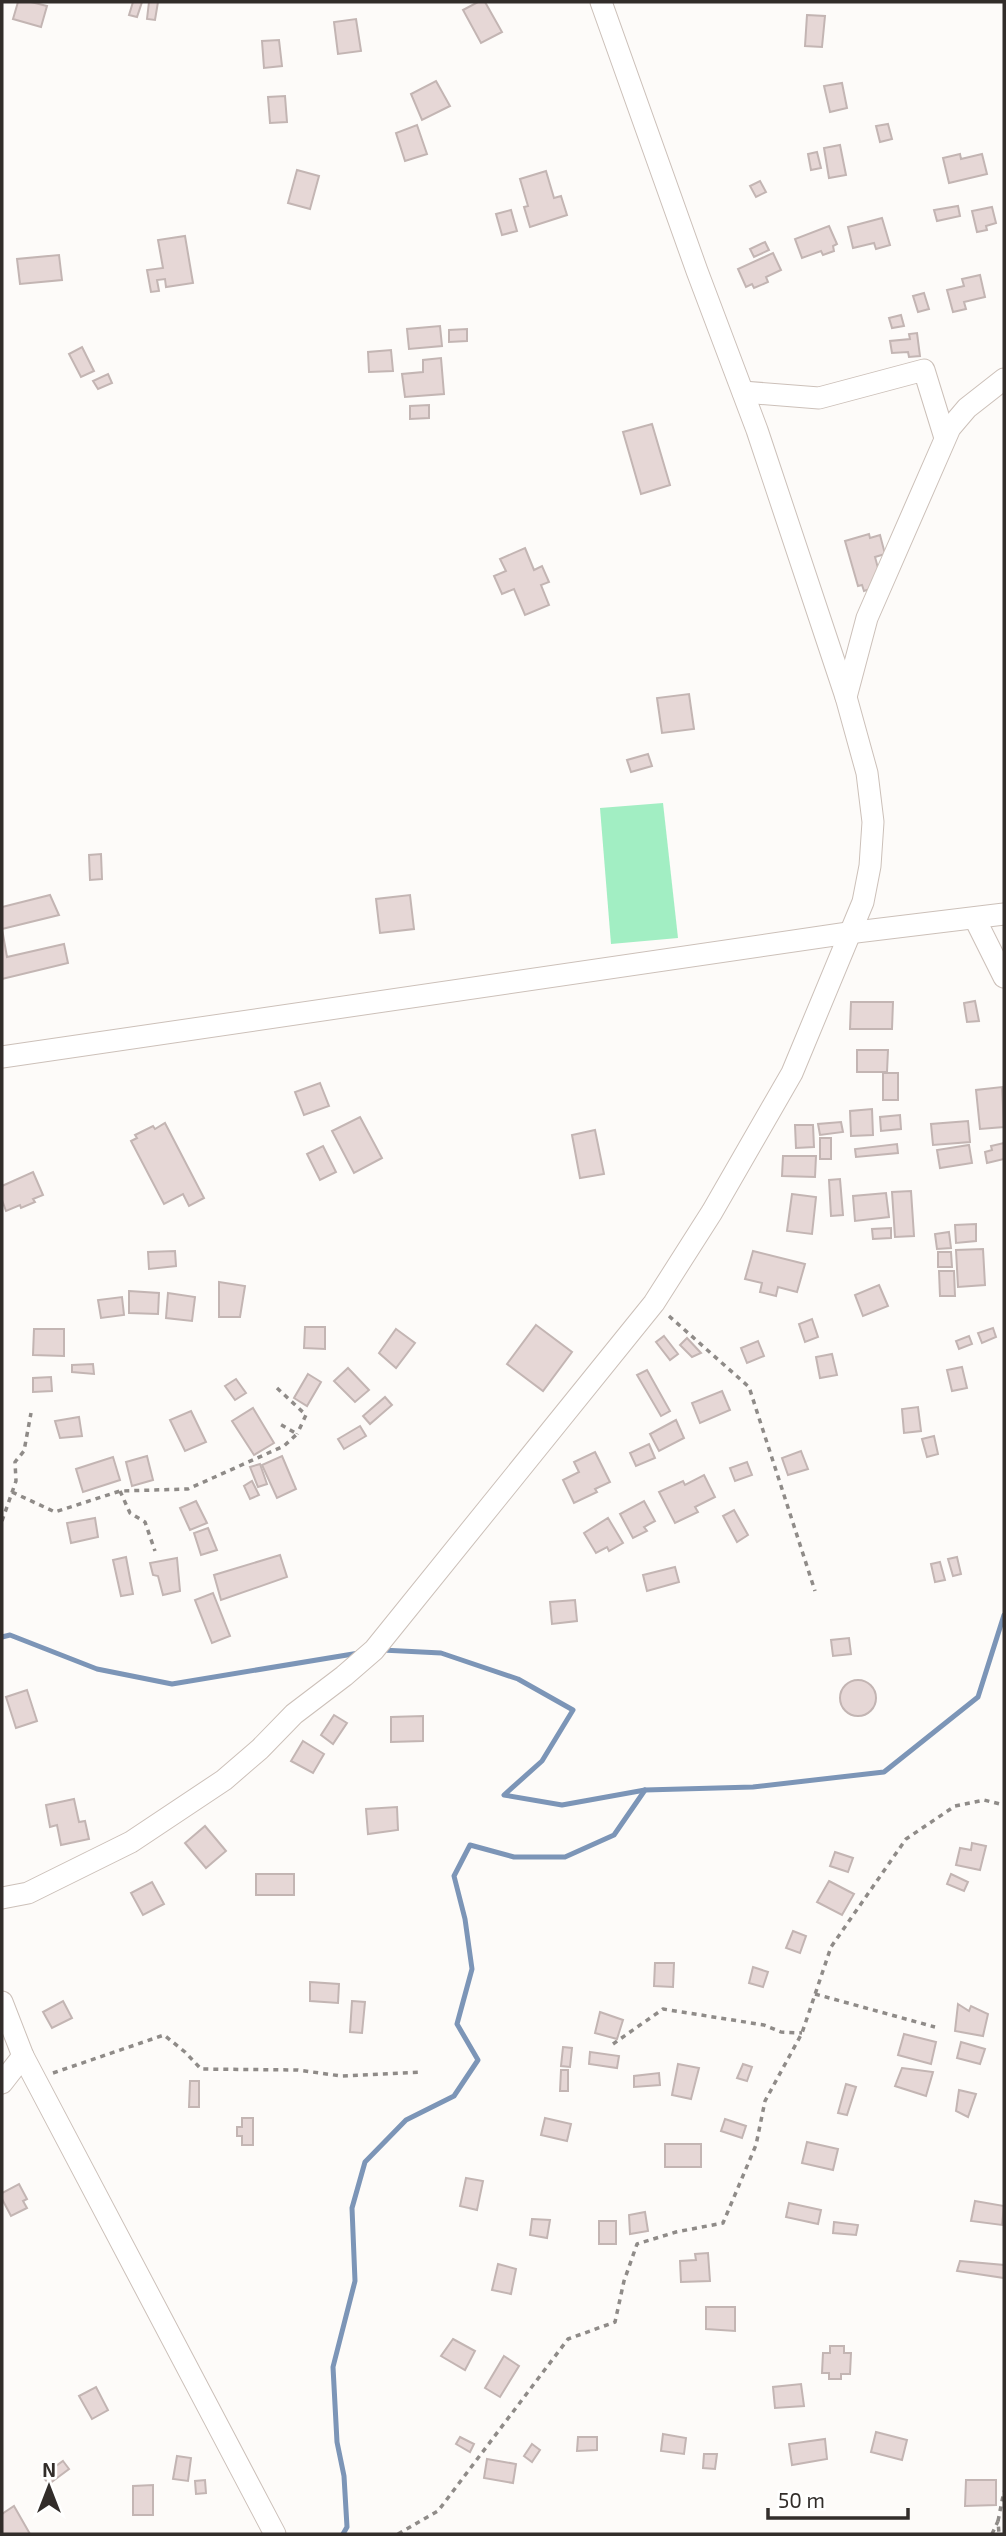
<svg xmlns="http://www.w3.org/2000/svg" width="1006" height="2536" viewBox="0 0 1006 2536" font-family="'Exo 2',sans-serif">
  <rect width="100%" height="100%" fill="#fdfbf9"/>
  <!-- green -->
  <polygon fill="#a2eec3" points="663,803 678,938 611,944 600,808"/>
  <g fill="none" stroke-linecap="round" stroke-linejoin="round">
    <!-- stream -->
    <g stroke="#7c95b7" stroke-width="5">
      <polyline points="2,1637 10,1635 97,1669 172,1684 359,1653"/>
      <polyline points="382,1650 441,1653 518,1679 573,1710 542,1761 504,1795 562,1805 645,1790 753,1787 884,1772 978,1697 1004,1615"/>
      <polyline points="343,2534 347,2527 344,2476 337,2442 333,2367 355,2281 352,2208 365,2162 406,2120 454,2096 478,2060 457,2024 472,1969 465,1919 454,1876 470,1845 514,1857 565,1857 614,1835 645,1790"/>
    </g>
  </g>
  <!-- building -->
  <g fill="#e6d7d6" stroke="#c3b5b3" stroke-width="2">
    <polygon points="18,2 31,2 47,6 41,27 13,19"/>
    <polygon points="133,2 142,2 137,17 129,15"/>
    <polygon points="149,2 158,2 155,20 147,19"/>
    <polygon points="478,2 485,2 502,32 481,43 463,10"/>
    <polygon points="807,15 825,16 822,47 805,46"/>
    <polygon points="356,19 361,51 338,54 334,22"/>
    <polygon points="279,40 282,66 264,68 262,41"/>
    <polygon points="436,81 450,106 422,120 411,94"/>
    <polygon points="842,83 847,108 830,112 824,86"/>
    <polygon points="285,96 287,122 270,123 268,97"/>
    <polygon points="888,124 892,139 880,142 876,126"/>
    <polygon points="417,125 427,154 405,161 396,133"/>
    <polygon points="840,145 846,175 829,178 824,148"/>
    <polygon points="817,152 821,168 811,170 808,154"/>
    <polygon points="960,154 961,159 982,154 987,174 949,183 943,158"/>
    <polygon points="297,170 319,176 310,209 288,203"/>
    <polygon points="546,171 554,198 561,196 567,215 530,227 524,207 528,206 520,179"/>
    <polygon points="760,181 766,192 756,197 750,186"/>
    <polygon points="958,206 960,216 937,221 934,210"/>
    <polygon points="992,207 996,223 986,226 987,230 977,232 972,211"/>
    <polygon points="511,210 517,231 502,235 496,214"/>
    <polygon points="882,218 890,245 876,249 874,243 853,248 848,227"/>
    <polygon points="829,226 837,244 833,246 834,251 823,255 821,251 802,258 795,239"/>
    <polygon points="185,236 193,283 166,287 165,279 157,280 159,291 151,292 147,270 163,268 158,240"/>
    <polygon points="765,242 769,250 754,257 750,249"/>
    <polygon points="773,253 781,270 766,277 768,282 754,288 752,284 746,287 738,269"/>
    <polygon points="59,255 62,280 20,284 17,259"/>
    <polygon points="980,275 985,297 964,302 966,309 953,312 947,290 964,286 962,279"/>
    <polygon points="924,293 929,309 918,312 913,296"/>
    <polygon points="901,315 904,326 892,328 889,318"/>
    <polygon points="440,326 442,346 409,349 407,329"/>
    <polygon points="467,329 467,341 449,342 449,330"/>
    <polygon points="917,333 920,356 909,357 908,352 892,353 890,341 910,339 909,334"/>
    <polygon points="82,347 94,371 81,377 69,354"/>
    <polygon points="391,350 393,371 369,372 368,352"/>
    <polygon points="441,358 444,394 405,397 402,374 423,372 423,360"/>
    <polygon points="108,374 112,383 98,389 93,381"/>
    <polygon points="429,405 429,418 410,419 410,406"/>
    <polygon points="652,424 670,485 641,494 623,432"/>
    <polygon points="869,534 870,538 880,535 885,554 875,557 881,579 876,587 864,591 862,585 858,586 845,541"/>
    <polygon points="525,548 534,570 542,566 549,582 541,585 549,605 525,615 514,589 502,594 494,576 506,571 500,559"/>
    <polygon points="689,694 694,729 662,733 657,698"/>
    <polygon points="648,754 652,766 631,772 627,760"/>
    <polygon points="101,854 102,879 90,880 89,855"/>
    <polygon points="50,895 59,915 2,929 7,957 64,944 68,963 2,979 2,907"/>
    <polygon points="410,895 414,929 380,933 376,899"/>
    <polygon points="975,1001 979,1021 967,1022 964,1003"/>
    <polygon points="851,1002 893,1002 892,1029 850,1029"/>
    <polygon points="857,1050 888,1050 887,1072 857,1072"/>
    <rect x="883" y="1073" width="15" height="27"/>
    <polygon points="320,1083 329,1106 304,1115 295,1092"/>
    <polygon points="1002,1087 1004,1127 980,1129 976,1090"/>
    <polygon points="872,1109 873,1135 851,1136 850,1111"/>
    <polygon points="900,1115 901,1129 881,1131 880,1117"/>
    <polygon points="360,1117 382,1158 354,1173 332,1131"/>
    <polygon points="968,1121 970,1142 933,1145 931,1124"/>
    <polygon points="841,1122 843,1132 820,1135 818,1124"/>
    <polygon points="165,1123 204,1198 189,1206 183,1194 164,1204 131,1141 137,1138 135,1135 153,1126 155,1129"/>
    <polygon points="795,1125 813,1125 814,1147 796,1148"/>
    <polygon points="595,1130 604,1174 580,1178 572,1135"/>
    <rect x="820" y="1138" width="11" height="21"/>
    <polygon points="1004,1143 1004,1159 987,1163 985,1152 992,1150 991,1146"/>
    <polygon points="897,1144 898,1153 856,1157 855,1149"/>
    <polygon points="969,1145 972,1163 940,1168 937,1150"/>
    <polygon points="323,1146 336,1172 320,1180 307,1154"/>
    <polygon points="783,1156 816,1156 815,1177 782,1176"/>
    <polygon points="33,1172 43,1195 33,1199 35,1202 21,1208 20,1205 6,1211 2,1200 2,1186"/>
    <polygon points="840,1179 843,1215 831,1216 829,1180"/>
    <polygon points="911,1191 914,1236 895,1237 892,1192"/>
    <polygon points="886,1193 889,1217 855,1221 853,1196"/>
    <polygon points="792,1194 816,1197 812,1234 787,1231"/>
    <polygon points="976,1224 976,1241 956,1243 955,1225"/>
    <polygon points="891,1228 891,1238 873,1239 872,1229"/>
    <polygon points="949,1232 951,1248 937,1249 935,1234"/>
    <polygon points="983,1249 985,1285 958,1287 956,1250"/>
    <polygon points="175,1251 176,1266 149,1269 148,1252"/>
    <polygon points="753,1251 805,1264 797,1292 778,1287 776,1296 760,1292 762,1283 745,1279"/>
    <polygon points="938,1252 951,1252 952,1267 938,1267"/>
    <polygon points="939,1271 954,1271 955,1296 940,1296"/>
    <polygon points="219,1282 245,1286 240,1317 219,1317"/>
    <polygon points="879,1285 888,1306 863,1316 855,1295"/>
    <polygon points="129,1291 159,1293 158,1314 129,1313"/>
    <polygon points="168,1293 195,1297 192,1321 166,1318"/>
    <polygon points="122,1297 124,1315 101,1318 98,1300"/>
    <polygon points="812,1319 818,1337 805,1342 799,1324"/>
    <polygon points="536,1325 572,1352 543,1391 507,1364"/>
    <polygon points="305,1327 325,1327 325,1349 304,1348"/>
    <polygon points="993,1328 996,1337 982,1343 978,1333"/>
    <polygon points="34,1329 64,1329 64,1356 33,1355"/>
    <polygon points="396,1329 415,1343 396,1368 379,1353"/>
    <polygon points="664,1336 678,1354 670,1360 656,1342"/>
    <polygon points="969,1336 972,1344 959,1349 956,1341"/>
    <polygon points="687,1338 701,1353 692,1357 680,1345"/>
    <polygon points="758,1341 764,1356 747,1363 741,1348"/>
    <polygon points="832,1354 837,1375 820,1378 816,1357"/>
    <polygon points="93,1364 94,1374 72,1372 72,1365"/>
    <polygon points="962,1367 967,1388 952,1391 947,1370"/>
    <polygon points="348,1368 369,1390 355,1402 334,1381"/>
    <polygon points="647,1370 670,1411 661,1416 637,1375"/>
    <polygon points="308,1374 321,1382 307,1406 294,1398"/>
    <polygon points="51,1377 52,1391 33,1392 33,1378"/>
    <polygon points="236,1379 246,1393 235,1400 225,1386"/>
    <polygon points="722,1391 730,1410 700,1423 692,1403"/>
    <polygon points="385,1397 392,1405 370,1424 363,1416"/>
    <polygon points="918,1407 921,1431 904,1433 902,1409"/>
    <polygon points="253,1408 274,1443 254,1455 232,1421"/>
    <polygon points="191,1411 206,1442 185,1451 170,1420"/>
    <polygon points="79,1417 82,1436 60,1438 55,1421"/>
    <polygon points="676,1420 684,1438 659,1451 650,1434"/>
    <polygon points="360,1426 366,1436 344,1449 338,1439"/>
    <polygon points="934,1436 938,1454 927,1457 922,1439"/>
    <polygon points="649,1444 655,1458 636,1466 630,1453"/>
    <polygon points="801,1451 808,1469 788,1475 782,1458"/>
    <polygon points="595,1452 610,1482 595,1489 597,1492 574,1503 563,1480 579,1472 574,1462"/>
    <polygon points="147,1456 153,1480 132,1486 126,1462"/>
    <polygon points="282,1456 296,1489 277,1498 262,1465"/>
    <polygon points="113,1457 120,1480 83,1492 76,1469"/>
    <polygon points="747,1462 752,1475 735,1481 730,1468"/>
    <polygon points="260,1464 267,1484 258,1487 250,1467"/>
    <polygon points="704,1475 715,1497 695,1507 698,1512 675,1523 659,1492 683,1481 685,1485"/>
    <polygon points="252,1481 259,1495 250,1499 244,1486"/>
    <polygon points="196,1501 207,1523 190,1530 180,1508"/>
    <polygon points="644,1501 655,1521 644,1527 647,1531 633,1538 620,1514"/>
    <polygon points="734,1510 748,1535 737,1542 723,1516"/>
    <polygon points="95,1518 98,1537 71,1543 67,1523"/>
    <polygon points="608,1518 623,1543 609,1551 607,1547 596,1553 584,1533"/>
    <polygon points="208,1528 217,1550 201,1555 194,1533"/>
    <polygon points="280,1555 287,1577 221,1600 214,1575"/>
    <polygon points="126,1557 133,1594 121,1596 113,1560"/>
    <polygon points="957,1557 961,1574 953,1576 948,1559"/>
    <polygon points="177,1558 180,1591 163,1595 158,1576 153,1575 150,1563"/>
    <polygon points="940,1562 945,1580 935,1582 931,1564"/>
    <polygon points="675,1567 679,1582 647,1591 643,1575"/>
    <polygon points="213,1593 230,1636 212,1643 195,1600"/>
    <polygon points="575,1600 577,1621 552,1624 550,1602"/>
    <polygon points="849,1638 851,1654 833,1656 831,1640"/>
    <circle cx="858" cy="1698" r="18"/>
    <polygon points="27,1690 37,1721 16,1728 6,1697"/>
    <polygon points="334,1715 347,1723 333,1744 321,1735"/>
    <polygon points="423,1716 423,1741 391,1742 391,1717"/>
    <polygon points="303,1741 324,1754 313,1773 291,1761"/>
    <polygon points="74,1799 79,1822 85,1821 89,1839 61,1845 57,1825 50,1827 46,1805"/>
    <polygon points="397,1807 398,1830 368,1834 366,1809"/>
    <polygon points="205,1826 226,1851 206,1868 185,1843"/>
    <polygon points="972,1843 986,1846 980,1870 956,1865 960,1848 971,1850"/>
    <polygon points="835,1852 853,1858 848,1872 830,1866"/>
    <rect x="256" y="1874" width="38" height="21"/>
    <polygon points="951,1874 968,1882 964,1891 947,1884"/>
    <polygon points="829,1881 854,1894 842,1915 817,1902"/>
    <polygon points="152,1882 164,1904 143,1915 131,1893"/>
    <polygon points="793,1931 806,1936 800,1953 786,1948"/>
    <polygon points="655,1963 674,1963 673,1987 654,1986"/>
    <polygon points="753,1967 768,1972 763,1987 749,1983"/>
    <polygon points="310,1982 339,1984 338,2003 310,2001"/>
    <polygon points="63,2001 72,2018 52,2028 43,2012"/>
    <polygon points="352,2001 365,2002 362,2033 350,2032"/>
    <polygon points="958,2004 969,2011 971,2006 988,2014 983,2036 955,2031"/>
    <polygon points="600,2012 623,2020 617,2039 595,2033"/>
    <polygon points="904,2034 936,2042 931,2064 898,2055"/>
    <polygon points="961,2042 985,2049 980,2064 957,2058"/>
    <polygon points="563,2047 572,2048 570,2067 561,2066"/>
    <polygon points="590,2052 619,2056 617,2068 589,2064"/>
    <polygon points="678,2064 699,2068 691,2099 672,2095"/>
    <polygon points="743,2064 752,2067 747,2081 737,2078"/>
    <polygon points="902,2068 933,2072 926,2096 895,2086"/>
    <polygon points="561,2070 568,2070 568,2091 560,2091"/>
    <polygon points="659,2073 660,2085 634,2087 634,2076"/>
    <polygon points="190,2081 199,2081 199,2107 189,2107"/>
    <polygon points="846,2084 856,2087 847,2115 838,2113"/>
    <polygon points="959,2090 976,2094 968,2117 956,2111"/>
    <polygon points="242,2118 253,2118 253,2145 242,2145 242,2136 237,2136 237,2127 242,2127"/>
    <polygon points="545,2118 571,2124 567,2141 541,2135"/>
    <polygon points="725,2119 746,2126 742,2138 721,2131"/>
    <polygon points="807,2142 838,2149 833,2170 802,2163"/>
    <rect x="665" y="2144" width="36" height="23"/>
    <polygon points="466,2178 483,2181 477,2210 460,2206"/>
    <polygon points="19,2184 27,2199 23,2201 27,2208 11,2216 2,2199 2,2193"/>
    <polygon points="975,2201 1004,2206 1002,2225 971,2221"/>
    <polygon points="789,2203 821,2210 818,2224 786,2217"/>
    <polygon points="645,2212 648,2231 630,2234 629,2215"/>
    <polygon points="532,2219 550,2220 547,2238 530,2235"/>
    <rect x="599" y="2221" width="17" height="23"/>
    <polygon points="834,2222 858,2225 856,2235 833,2233"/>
    <polygon points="708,2253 710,2281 681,2282 680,2261 696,2260 695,2254"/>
    <polygon points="960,2261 1004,2265 1004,2278 957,2271"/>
    <polygon points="498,2264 516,2269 511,2294 492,2290"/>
    <polygon points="706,2307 735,2307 735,2331 706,2329"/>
    <polygon points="453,2339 475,2351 465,2370 441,2356"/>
    <polygon points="830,2346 844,2346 844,2353 851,2353 850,2374 841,2374 841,2379 829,2379 829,2373 822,2373 823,2353 830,2353"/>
    <polygon points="504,2356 519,2366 500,2397 485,2388"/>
    <polygon points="801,2384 804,2406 775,2408 773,2387"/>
    <polygon points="96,2387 108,2410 92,2419 79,2396"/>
    <polygon points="876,2432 907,2440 902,2460 871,2452"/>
    <polygon points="663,2434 686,2438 684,2454 661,2451"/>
    <polygon points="460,2437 474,2444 470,2452 456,2444"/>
    <polygon points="578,2437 597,2437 597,2450 577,2451"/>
    <polygon points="825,2439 827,2459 792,2465 789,2444"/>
    <polygon points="532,2444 540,2450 532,2462 524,2456"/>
    <polygon points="704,2454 717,2454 715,2469 703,2468"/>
    <polygon points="177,2456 191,2458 188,2481 173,2479"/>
    <polygon points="487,2459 516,2464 513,2483 484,2478"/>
    <polygon points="63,2461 69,2469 49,2484 42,2476"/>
    <polygon points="205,2480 206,2493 196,2494 195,2481"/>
    <polygon points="966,2480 996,2480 996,2505 965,2506"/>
    <polygon points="153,2485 153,2515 133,2515 133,2486"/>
    <polygon points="14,2506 30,2534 2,2534 2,2514"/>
  </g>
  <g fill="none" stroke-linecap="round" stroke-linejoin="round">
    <defs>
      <g id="minor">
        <polyline points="743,392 819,398 924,370 945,438"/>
        <polyline points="846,697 867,618 950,428 967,408 1004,379"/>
        <polyline points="975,919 1004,977"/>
        <polyline points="2,1057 848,933 1004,914"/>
        <polyline points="2,1898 28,1893 131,1842 224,1780 260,1749 294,1714 344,1676 374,1650 654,1303 712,1212 792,1073 863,902 870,866 873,822 867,773 846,697 757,430 697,271 601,2"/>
        <polyline points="2,2002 23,2056 2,2083"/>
        <polyline points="23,2056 275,2534"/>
      </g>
    </defs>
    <!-- minor casing -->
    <use href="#minor" stroke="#ccc0b9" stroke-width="23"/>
    <!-- path -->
    <g stroke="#8f8b88" stroke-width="3.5" stroke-dasharray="5 5" stroke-linecap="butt">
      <polyline points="669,1316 749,1387 815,1591"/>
      <polyline points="277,1388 306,1415 297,1434"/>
      <polyline points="120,1491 130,1513 145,1522 155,1551"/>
      <polyline points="12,1492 55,1512 120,1491 188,1489 284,1446 297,1434 278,1423"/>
      <polyline points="2,1521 16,1481 15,1462 24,1451 31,1413"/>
      <polyline points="815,1994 935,2027"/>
      <polyline points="613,2044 663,2009 764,2025 781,2032 802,2033"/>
      <polyline points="53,2073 164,2035 185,2052 201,2069 298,2070 341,2076 421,2072"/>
      <polyline points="998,2521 1004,2491"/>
      <polyline points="398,2534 438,2511 568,2339 615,2322 624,2281 637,2244 676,2232 723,2223 756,2145 765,2101 802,2033 831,1947 906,1839 955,1806 984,1800 1004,1805"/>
      <polyline points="992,2534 998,2521 999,2534"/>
    </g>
    <!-- minor -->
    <use href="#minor" stroke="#fff" stroke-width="21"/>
  </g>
  <!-- border -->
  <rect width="1006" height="2536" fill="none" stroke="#322d2a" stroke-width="7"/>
  <!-- north arrow -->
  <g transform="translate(49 2487)" stroke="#ffffff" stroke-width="5" paint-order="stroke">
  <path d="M0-5L12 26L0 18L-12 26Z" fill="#322d2a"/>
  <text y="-10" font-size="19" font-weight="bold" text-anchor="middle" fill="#322d2a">N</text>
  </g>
  <!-- scale -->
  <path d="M768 2508v10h140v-10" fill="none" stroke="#322d2a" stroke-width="3.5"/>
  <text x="778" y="2508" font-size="21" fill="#322d2a" stroke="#ffffff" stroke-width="5" paint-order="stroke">50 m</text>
</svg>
